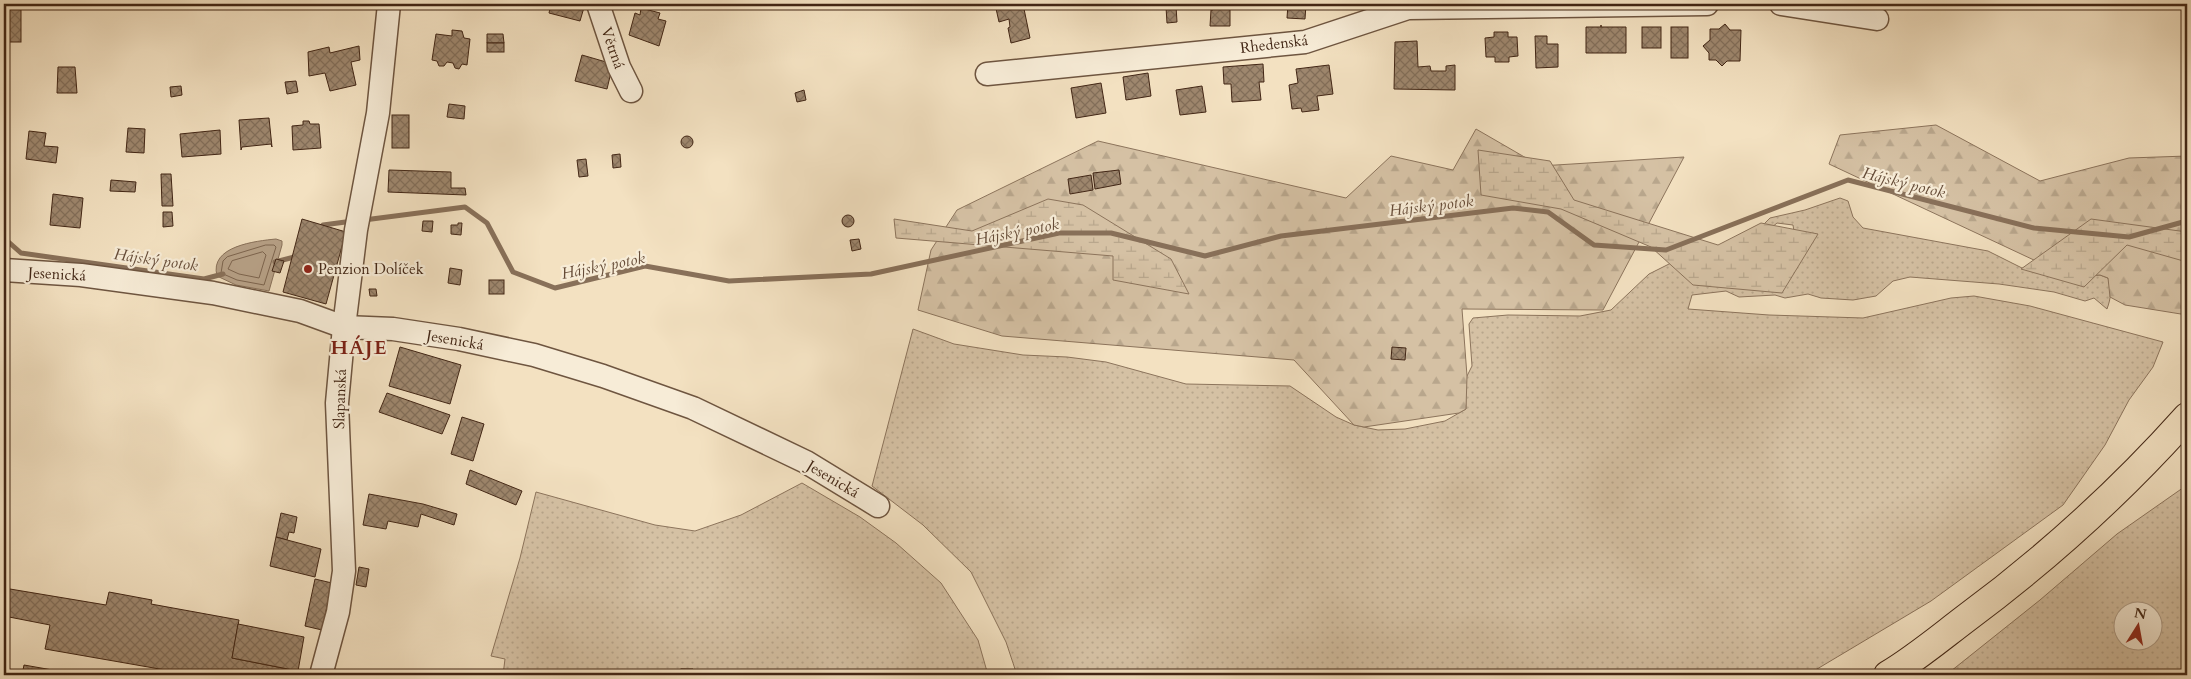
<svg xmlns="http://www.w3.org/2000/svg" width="2191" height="679" viewBox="0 0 2191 679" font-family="Cardo,serif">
  <defs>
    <pattern id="grass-dots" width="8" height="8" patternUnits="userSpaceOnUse" patternTransform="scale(1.25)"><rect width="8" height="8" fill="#d5c1a4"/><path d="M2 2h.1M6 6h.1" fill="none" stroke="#b8a68c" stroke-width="1.8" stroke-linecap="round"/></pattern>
    <pattern id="forest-firs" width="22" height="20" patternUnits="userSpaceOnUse" patternTransform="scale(1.25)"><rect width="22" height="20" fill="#d5c1a4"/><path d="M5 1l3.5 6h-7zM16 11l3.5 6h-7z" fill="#b8a68c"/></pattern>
    <pattern id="wetland-marsh" width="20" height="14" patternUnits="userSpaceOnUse" patternTransform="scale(1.25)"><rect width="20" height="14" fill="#d5c1a4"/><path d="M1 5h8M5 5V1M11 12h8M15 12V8" fill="none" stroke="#b8a68c"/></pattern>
    <pattern id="building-cross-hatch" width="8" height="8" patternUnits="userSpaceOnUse" patternTransform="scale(1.25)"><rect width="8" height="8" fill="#9e876e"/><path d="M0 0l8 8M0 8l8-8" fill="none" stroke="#826e59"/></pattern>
  </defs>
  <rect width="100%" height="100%" fill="#f3e1c1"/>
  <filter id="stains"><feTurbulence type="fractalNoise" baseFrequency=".004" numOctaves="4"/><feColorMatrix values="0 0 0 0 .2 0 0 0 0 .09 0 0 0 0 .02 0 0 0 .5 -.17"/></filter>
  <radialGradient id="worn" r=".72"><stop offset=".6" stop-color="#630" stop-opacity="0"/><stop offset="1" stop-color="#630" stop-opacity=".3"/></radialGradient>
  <!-- grass -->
  <g fill="url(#grass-dots)" stroke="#8c745c" fill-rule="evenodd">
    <path d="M 1840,198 L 1848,201 L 1853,217 L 1863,228 L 1988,251 L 2022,268 L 2082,277 L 2100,275 L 2108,278 C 2112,289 2111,298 2107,309 L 2094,298 L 2085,301 L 2054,292 L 1999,284 L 1910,277 L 1893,281 L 1876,296 L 1853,300 L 1821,298 L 1808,294 L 1785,298 L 1775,295 L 1739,297 L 1726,291 L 1692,295 L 1688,309 L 1769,315 L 1863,318 L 1951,298 L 1974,296 L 2030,306 L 2163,342 L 2153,367 L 2129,400 L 2105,445 L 2063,505 L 1931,601 L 1807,675 L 1017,675 L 1006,642 L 971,572 L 923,525 L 872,486 L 913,329 L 954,344 L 1023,355 L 1067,357 L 1106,362 L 1186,384 L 1290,386 L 1336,417 L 1354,425 L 1378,430 L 1405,429 L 1445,421 L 1466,409 L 1465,380 L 1472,366 L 1469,324 L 1473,318 L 1508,315 L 1580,316 L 1611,310 L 1649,274 L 1671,263 L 1714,253 L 1755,233 L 1770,218 L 1805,210 ZM 1777,223 L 1793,225 L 1796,244 L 1765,233 Z"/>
    <polygon points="802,483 860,517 896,543 941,583 978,640 988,675 696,675 696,670 680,669 679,675 503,675 505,659 491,656 520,558 536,492 655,525 695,531 741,515"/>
    <path d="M 2187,485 L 2187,675 L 1946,675 L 2040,600 L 2117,534 ZM 2124,612 L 2154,612 L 2154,642 L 2124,642 Z"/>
  </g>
  <!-- forest -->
  <g fill="url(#forest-firs)" stroke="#8c745c">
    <polygon points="1936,125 2040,181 2129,158 2187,156 2187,315 2125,305 2110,297 2108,278 2100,275 2068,276 1829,164 1840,135"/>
    <polygon points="1476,129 1540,166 1684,157 1603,310 1462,309 1467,376 1466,409 1459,413 1364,427 1354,425 1294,360 1002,336 918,310 931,250 957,210 1098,141 1346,198 1391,156 1453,170"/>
  </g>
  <!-- wetland -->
  <g fill="url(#wetland-marsh)" stroke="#8c745c">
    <polygon points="1478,150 1550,161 1574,200 1718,245 1761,223 1818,234 1782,293 1693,285 1651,247 1561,209 1481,195"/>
    <polygon points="1048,199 1083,205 1171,259 1189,294 1113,280 1113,256 896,238 894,219 972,231"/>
    <polygon points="2091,219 2187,232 2187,262 2127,245 2084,287 2021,269"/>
  </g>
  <!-- water -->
  <g fill="#b7a187" stroke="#887059">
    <polygon points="4,199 7,245 4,249"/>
    <path d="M 276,239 L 282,241 L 282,245 L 269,291 L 236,285 L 217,276 C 209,246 256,241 276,239 Z"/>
  </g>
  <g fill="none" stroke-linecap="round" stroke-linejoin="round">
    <!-- shore -->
    <g stroke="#7c644e" stroke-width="1">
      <polygon points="266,245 274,245 276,247 264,285 237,280 221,273 223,261 227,257"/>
      <polygon points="263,252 266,255 259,278 239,274 228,269 232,261"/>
    </g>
    <!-- stream -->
    <g stroke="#887059" stroke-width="5">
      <polyline points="364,220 465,207 487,223 513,272 555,288 645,266 729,281 871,274 1059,233 1111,233 1205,256 1281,236 1513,208 1548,212 1594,245 1666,250 1848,180 2034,228 2129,237 2183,222 2187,223"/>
      <polyline points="319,230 323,225 353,221"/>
      <polyline points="4,238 21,253 204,279 223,274"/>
      <polyline points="275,262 298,256"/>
    </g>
  </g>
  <!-- building -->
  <g fill="url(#building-cross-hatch)" stroke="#422615">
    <rect x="4" y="4" width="17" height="38"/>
    <polygon points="551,4 585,4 580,21 549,13"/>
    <polygon points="995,4 1023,4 1030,38 1011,43 1008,28 1010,27 1009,19 999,22"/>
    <polygon points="1214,4 1230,4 1230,26 1210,26 1211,10 1213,10"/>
    <polygon points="1288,4 1306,4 1305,19 1287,18"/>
    <polygon points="1176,6 1177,22 1167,23 1166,7"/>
    <polygon points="641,8 660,13 658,19 666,21 659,46 629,35 635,13 640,15"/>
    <polygon points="1725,24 1730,30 1741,30 1740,61 1727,61 1722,66 1716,60 1709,60 1709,53 1703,46 1710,40 1710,29 1719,29"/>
    <polygon points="1601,25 1601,27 1626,27 1626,53 1586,53 1586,27 1601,27"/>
    <rect x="1642" y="27" width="19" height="21"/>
    <rect x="1671" y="27" width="17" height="31"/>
    <polygon points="452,30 462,31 464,38 470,39 467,65 462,64 459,69 455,68 453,63 447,62 444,66 439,66 437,61 432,60 436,34 452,36"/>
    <polygon points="1494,32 1508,32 1508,37 1517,37 1518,56 1509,57 1509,62 1495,62 1495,57 1486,57 1485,38 1494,37"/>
    <polygon points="487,34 503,34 504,43 487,43"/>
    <polygon points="1535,36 1547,36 1547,44 1558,44 1558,67 1536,68"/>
    <polygon points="1417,41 1418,67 1430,66 1431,71 1446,71 1446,66 1455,65 1455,90 1394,89 1395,42"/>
    <rect x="487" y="43" width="17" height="9"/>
    <polygon points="359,46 360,60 351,62 356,85 330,91 325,73 309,76 308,52 329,47 330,53"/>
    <polygon points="582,55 613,64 607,89 575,81"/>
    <polygon points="1263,64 1264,82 1259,82 1261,100 1232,102 1231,84 1224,84 1223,67"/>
    <polygon points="1329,65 1333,94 1317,96 1319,110 1302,112 1301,108 1292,109 1289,85 1298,83 1296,69"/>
    <polygon points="58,67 75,67 77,93 57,93"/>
    <polygon points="1148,73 1151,96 1126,100 1123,77"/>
    <polygon points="296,81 298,92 287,94 285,82"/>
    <polygon points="1101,83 1106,113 1076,118 1071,88"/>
    <polygon points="181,86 182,95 171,97 170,87"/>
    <polygon points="1202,86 1206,112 1180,115 1176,90"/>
    <polygon points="804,90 806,100 797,102 795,93"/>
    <polygon points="449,104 465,106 464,119 447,117"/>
    <rect x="392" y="115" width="17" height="33"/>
    <polygon points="269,118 272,147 271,144 242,147 241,150 239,120"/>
    <polygon points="303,121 309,121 310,124 319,124 321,148 293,150 292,126 303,125"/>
    <polygon points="128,128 145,129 144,153 126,152"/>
    <polygon points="220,130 221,154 182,157 180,134"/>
    <polygon points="29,131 46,133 44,146 58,147 56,163 26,159"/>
    <circle cx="687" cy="142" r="6"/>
    <polygon points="620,154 621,167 613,168 612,155"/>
    <polygon points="586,159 588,176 579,177 577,160"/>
    <polygon points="389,170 451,172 451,188 465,188 466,195 388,192"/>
    <polygon points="1119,170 1121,184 1095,189 1093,173"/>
    <polygon points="161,174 171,174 173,206 162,206"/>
    <polygon points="1091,175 1093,190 1070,194 1068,179"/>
    <polygon points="111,180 136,182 135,192 110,191"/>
    <polygon points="53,194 83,198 80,228 50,225"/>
    <polygon points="163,212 172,212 173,226 163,227"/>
    <circle cx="848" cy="221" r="6"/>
    <polygon points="302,219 346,232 326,304 283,292"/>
    <polygon points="423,221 433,221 432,232 422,231"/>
    <polygon points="458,223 462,223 461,235 451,234 451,225 458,225"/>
    <polygon points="859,239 861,249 852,251 850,240"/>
    <polygon points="276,259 284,261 280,273 272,271"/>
    <polygon points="450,268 462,270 460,285 448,283"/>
    <rect x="489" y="280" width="15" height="14"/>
    <polygon points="369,289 376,289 377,296 370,296"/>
    <polygon points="400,347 461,365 450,404 389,386"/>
    <polygon points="1392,347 1406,348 1405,360 1391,359"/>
    <polygon points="387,393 450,415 442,434 379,412"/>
    <polygon points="462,417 484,424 473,461 451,454"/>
    <polygon points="470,470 522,491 516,505 466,484"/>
    <polygon points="369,494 423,504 457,514 454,525 421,514 418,527 388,521 386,529 363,525"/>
    <polygon points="281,513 297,517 294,533 289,532 287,540 276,537"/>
    <polygon points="276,537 321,549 315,577 270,566"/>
    <polygon points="359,567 369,569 366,587 356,585"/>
    <polygon points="315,579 332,583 322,630 305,626"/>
    <polygon points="4,588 106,605 109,592 152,600 151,604 239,620 232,658 298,671 297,675 194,675 45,649 50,625 4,616"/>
    <polygon points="238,624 304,637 298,671 232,658"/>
    <polygon points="24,665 81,675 22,675"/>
    <polygon points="681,669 693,669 692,675 680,675"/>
  </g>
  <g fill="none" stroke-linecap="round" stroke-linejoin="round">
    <defs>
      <g id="minor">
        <polyline points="598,4 619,67 631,91"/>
        <polyline points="1781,4 1877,19"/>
        <polyline points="987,74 1305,42 1408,8 1707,4"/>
        <polyline points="4,270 81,275 213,293 300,311 344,327 393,329 459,339 534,355 603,376 693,408 806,462 878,506"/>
        <polyline points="321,675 338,612 344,571 337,403 344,327 356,230 378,113 389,4"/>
      </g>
      <path id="major" d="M 1888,675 C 1915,659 1940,638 1965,619 C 2046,559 2120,492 2187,417"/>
    </defs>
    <!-- minor casing -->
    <use href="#minor" stroke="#6e5540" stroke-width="25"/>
    <!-- major casing -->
    <use href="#major" stroke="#422615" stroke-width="30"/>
    <!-- minor -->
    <use href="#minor" stroke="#f7ecd7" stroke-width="22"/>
    <!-- major -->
    <use href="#major" stroke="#f3e1c1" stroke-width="28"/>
  </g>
  <!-- markers -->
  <circle fill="#8f2418" stroke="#f7ecd7" stroke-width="2" cx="308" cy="269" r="5"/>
  <g text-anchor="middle" stroke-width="4.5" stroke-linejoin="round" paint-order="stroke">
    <!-- street labels -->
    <g font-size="15" fill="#422615" stroke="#f7ecd7">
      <text transform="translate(1274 44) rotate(-7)" y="5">Rhedenská</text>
      <text transform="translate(613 48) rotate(71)" y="5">Větrná</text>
      <text transform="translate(57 274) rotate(3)" y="5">Jesenická</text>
      <text transform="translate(455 340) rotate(10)" y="5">Jesenická</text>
      <text transform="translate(340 399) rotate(-88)" y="5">Slapanská</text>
      <text transform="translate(833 479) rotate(31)" y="5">Jesenická</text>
    </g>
    <!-- poi labels -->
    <g font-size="15" fill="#422615" stroke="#f7ecd7" text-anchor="start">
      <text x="318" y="274">Penzion Dolíček</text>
    </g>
    <!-- water labels -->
    <g font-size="16" font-style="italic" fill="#654b37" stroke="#f7ecd7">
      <text transform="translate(1904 182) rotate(14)" y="6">Hájský potok</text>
      <text transform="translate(1431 205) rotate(-7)" y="6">Hájský potok</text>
      <text transform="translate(1017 231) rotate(-11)" y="6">Hájský potok</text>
      <text transform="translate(156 259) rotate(8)" y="6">Hájský potok</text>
      <text transform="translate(603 265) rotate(-11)" y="6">Hájský potok</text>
    </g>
    <!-- district labels -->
    <g font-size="20" font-weight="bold" letter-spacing="1" fill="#7a1f14" stroke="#f7ecd7">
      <text x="359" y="354">HÁJE</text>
    </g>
  </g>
  <!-- margin -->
  <rect width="2191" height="679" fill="none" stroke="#f3e1c1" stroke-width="20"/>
  <rect x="5" y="5" width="2181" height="669" fill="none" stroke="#422615" stroke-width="2.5"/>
  <rect x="10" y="10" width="2171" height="659" fill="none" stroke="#422615"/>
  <!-- north arrow -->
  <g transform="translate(2138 626) rotate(11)"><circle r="24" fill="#f7ecd7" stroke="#af9d89"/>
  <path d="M0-4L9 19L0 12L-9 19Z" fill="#8f2418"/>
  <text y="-8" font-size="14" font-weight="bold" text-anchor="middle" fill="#422615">N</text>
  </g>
  <rect width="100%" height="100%" filter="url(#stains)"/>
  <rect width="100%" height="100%" fill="url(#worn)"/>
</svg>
